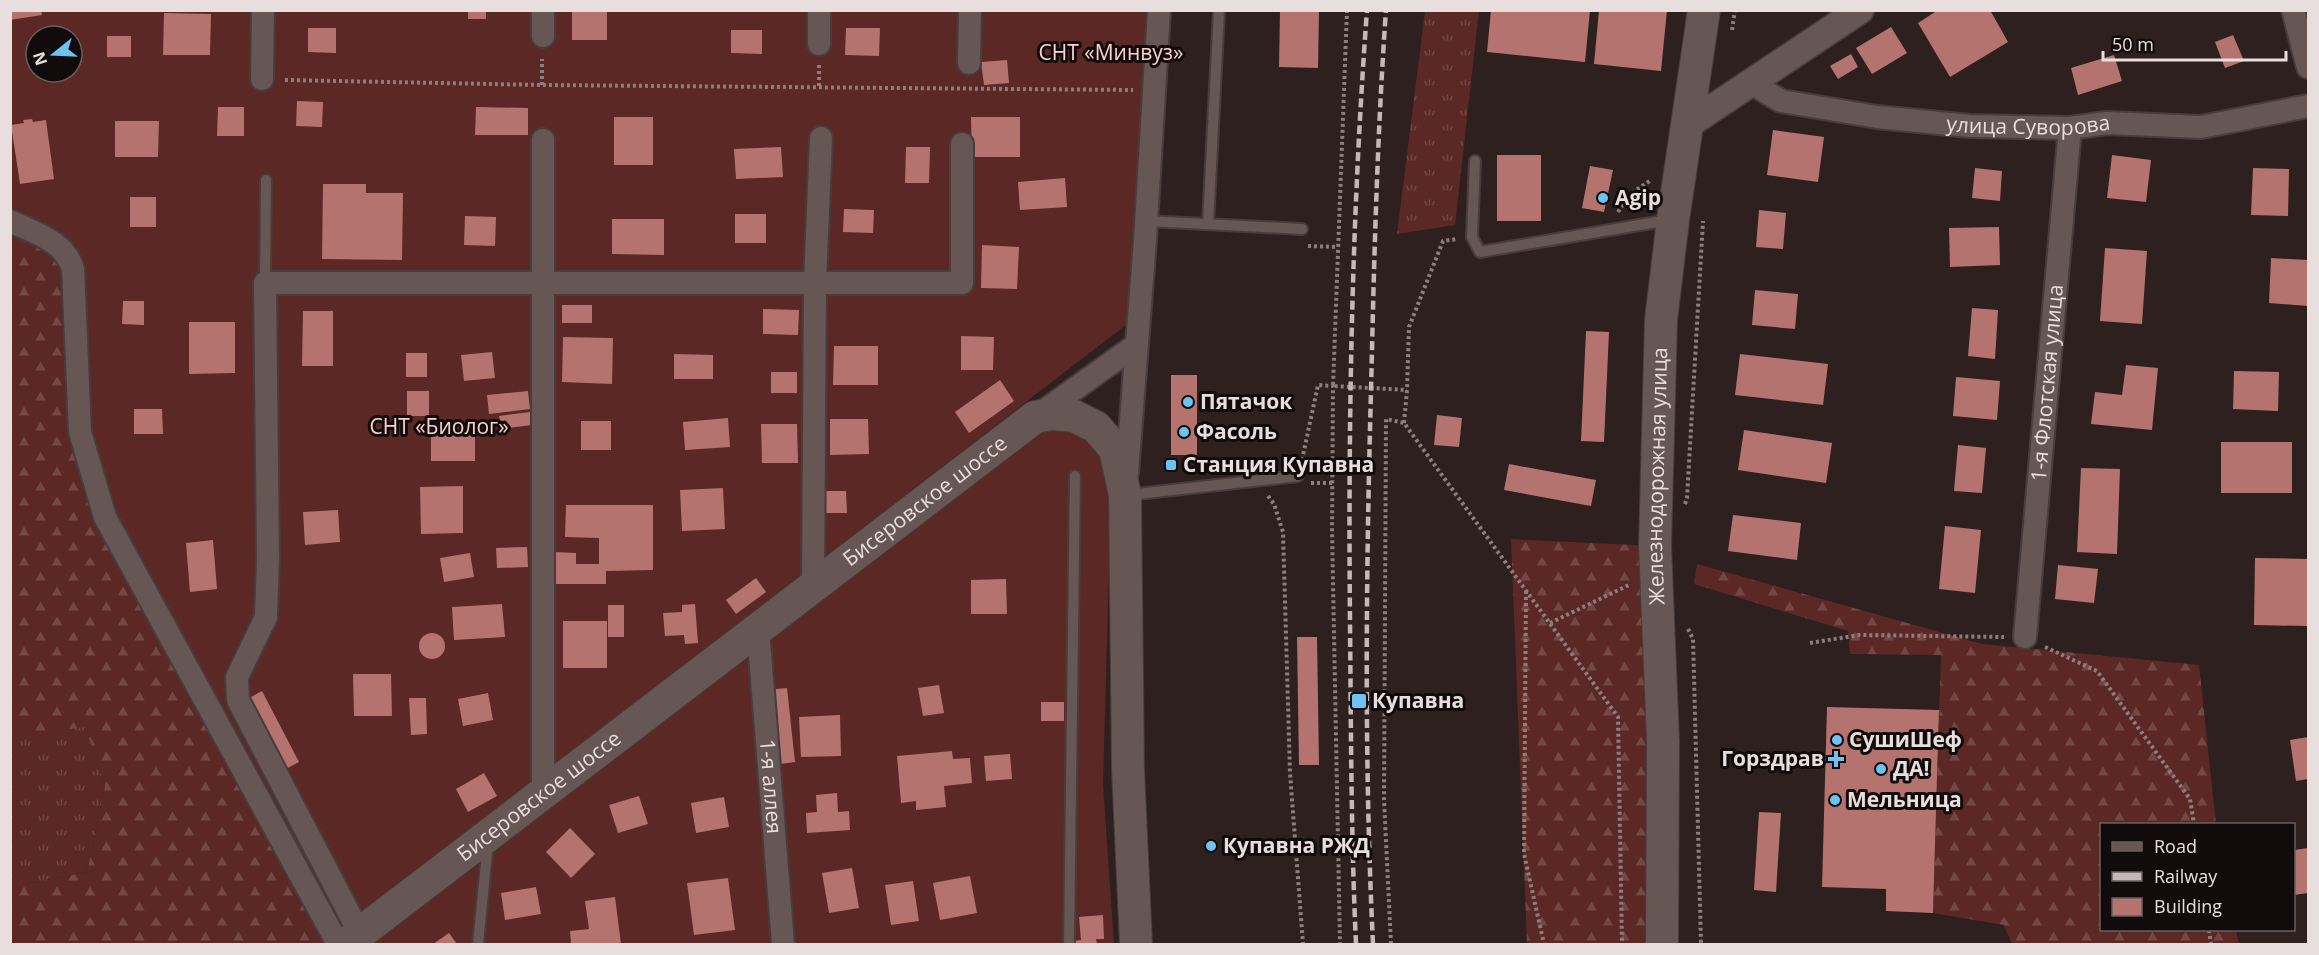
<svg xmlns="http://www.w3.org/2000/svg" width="2319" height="955" viewBox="0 0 2319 955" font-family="'Open Sans',sans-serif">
  <defs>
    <pattern id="grass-tufts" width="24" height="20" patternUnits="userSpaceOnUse" patternTransform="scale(1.5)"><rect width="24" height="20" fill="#5b2825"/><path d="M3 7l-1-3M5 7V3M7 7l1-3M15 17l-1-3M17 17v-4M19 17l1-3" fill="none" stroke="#734744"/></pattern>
    <pattern id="forest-firs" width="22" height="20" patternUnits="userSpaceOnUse" patternTransform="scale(1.5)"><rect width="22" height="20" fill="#5b2825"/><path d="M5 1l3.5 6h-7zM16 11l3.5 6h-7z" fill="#734744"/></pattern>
  </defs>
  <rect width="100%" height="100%" fill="#2e201f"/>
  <!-- grass -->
  <g fill="url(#grass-tufts)">
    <polygon points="1425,11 1479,11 1455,225 1397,234"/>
    <polygon points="85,726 105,786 87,872 30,883 11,892 10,737"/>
  </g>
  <!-- forest -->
  <g fill="url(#forest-firs)">
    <polygon points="11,221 54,243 333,935 321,944 11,944 10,892 30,883 87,872 105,786 85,727 11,737"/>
    <polygon points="1511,539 1655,546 1662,944 1527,944"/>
    <polygon points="1697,564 1982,644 2199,665 2216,824 2102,824 2102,930 2236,930 2239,944 2012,944 2004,925 1933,913 1941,655 1850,654 1848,631 1694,584"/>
  </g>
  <!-- garden -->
  <g fill="#5b2825" fill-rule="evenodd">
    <path d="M 10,11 L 1159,11 L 1139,315 L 333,935 L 105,517 L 80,432 L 73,270 L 11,221 ZM 36,36 L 72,36 L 72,72 L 36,72 Z"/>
    <path d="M 1054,429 C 1101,435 1101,457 1111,498 L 1103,785 L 1114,944 L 371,944 L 1041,431 Z"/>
  </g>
  <!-- building -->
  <g fill="#b4736e">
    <polygon points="10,10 41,10 42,15 10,20"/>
    <rect x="468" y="10" width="18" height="9"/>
    <polygon points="1280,10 1319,10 1318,68 1279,67"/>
    <polygon points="1491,10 1590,10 1585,62 1487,52"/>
    <polygon points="1599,10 1667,10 1661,71 1594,64"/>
    <polygon points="1938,10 1990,10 2008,42 1950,77 1918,23"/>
    <rect x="572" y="11" width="35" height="29"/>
    <polygon points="164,13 211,14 210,55 163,55"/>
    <polygon points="1891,27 1907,53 1872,74 1856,48"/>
    <polygon points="308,28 336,28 336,53 308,52"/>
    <polygon points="846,28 880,28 879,56 845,55"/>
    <polygon points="731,30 762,30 762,54 731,53"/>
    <polygon points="2233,35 2244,61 2225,68 2215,42"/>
    <rect x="107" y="36" width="24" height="21"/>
    <polygon points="1851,54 1858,67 1838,79 1830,66"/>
    <polygon points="2114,55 2122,81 2078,95 2071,68"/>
    <polygon points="1007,60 1009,83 984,85 981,62"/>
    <polygon points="297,101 323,102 322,127 296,126"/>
    <polygon points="218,107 244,107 244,136 217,136"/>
    <polygon points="476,107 528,108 528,135 475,135"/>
    <rect x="614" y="117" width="39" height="48"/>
    <polygon points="971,117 1020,117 1020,157 972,157"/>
    <polygon points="32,119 33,122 46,120 54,179 20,184 11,125 24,123 23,120"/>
    <polygon points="115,121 159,121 158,157 115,157"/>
    <polygon points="1773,130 1824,137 1818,182 1767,175"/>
    <polygon points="781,147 783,177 736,179 734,149"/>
    <polygon points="906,147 930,147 929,183 905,183"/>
    <rect x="1497" y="155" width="44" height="66"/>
    <polygon points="2112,155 2151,160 2146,202 2107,198"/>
    <polygon points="1590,166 1613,170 1604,212 1582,208"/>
    <polygon points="1975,168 2002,171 2000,201 1972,198"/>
    <polygon points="2253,168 2289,169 2288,216 2251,215"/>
    <polygon points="1065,178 1067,207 1020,210 1018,182"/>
    <polygon points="323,184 366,184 366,193 403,193 402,260 322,259"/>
    <rect x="130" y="197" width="26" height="30"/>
    <polygon points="844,209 874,210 873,233 843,232"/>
    <polygon points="1759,210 1786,213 1783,249 1756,247"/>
    <rect x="735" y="214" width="31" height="29"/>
    <polygon points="465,216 496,217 495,246 464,245"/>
    <polygon points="612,219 664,219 664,255 612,254"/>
    <polygon points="1999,227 2000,265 1950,267 1949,228"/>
    <polygon points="982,245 1019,247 1017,289 981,288"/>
    <polygon points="2105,248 2147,251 2142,324 2100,321"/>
    <polygon points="2271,258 2308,260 2308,306 2269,303"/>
    <polygon points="1755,290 1798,294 1795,329 1752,325"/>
    <polygon points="123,301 144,301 144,325 122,324"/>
    <rect x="562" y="305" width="30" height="18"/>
    <polygon points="1972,308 1998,310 1995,359 1968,356"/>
    <polygon points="763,309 799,310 798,335 763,334"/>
    <polygon points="303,311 333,311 333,366 302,366"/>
    <polygon points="189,322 235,322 235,373 189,374"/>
    <polygon points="1586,331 1609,332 1604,442 1581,441"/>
    <polygon points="961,336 994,337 993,370 961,370"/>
    <polygon points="563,337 613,338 612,384 562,382"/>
    <polygon points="834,346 878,346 878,385 833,385"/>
    <polygon points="492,352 495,378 464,381 461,355"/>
    <rect x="406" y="353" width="21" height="24"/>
    <polygon points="674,354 713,355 713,379 674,379"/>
    <polygon points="1740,354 1828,364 1823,405 1735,395"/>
    <polygon points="2126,365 2158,368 2152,430 2091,424 2095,392 2122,395"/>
    <polygon points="2234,371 2279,372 2278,411 2233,409"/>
    <rect x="771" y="372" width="26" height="21"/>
    <rect x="1171" y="375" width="26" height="80"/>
    <polygon points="1956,377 2000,381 1997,420 1953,416"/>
    <polygon points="1000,380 1014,401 969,433 955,412"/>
    <rect x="407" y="391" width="22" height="25"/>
    <polygon points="528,391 530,409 489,414 487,395"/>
    <polygon points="134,409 162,409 163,434 134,434"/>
    <polygon points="530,412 532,425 501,429 499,416"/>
    <polygon points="1437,415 1462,418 1459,447 1434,445"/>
    <polygon points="728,418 730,447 685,450 683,422"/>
    <polygon points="830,419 868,419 869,454 830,455"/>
    <rect x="581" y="421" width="30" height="29"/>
    <polygon points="431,424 475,425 475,461 431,461"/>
    <polygon points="761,424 797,424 798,463 762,463"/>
    <polygon points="1744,430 1832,443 1826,483 1738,470"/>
    <rect x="2221" y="442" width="71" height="51"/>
    <polygon points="1958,445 1986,448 1982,493 1954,491"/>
    <polygon points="1509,464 1596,480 1591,506 1504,490"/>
    <polygon points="2081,468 2120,469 2117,554 2077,552"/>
    <polygon points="463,486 463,533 421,534 420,487"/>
    <polygon points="723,488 725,529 682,531 680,490"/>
    <polygon points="819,491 846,491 847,513 819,513"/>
    <polygon points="566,505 653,505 653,570 606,571 606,584 555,584 554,552 576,553 576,564 599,564 599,538 565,537"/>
    <polygon points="338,510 340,542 305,545 303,512"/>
    <polygon points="1733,515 1801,523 1797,560 1728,551"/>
    <polygon points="1945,526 1981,530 1975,593 1939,589"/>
    <polygon points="213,540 217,589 190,592 186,543"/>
    <polygon points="527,547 528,567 497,568 496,548"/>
    <polygon points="470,553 474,577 444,582 440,558"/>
    <polygon points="2255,558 2308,559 2307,626 2254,625"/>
    <polygon points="2058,565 2098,569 2094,603 2055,599"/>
    <polygon points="756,578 766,592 736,614 726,600"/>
    <polygon points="1006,579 1007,614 971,614 971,580"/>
    <polygon points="502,604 505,637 454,640 452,607"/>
    <polygon points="695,604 698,643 685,644 684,635 665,636 663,613 682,612 682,605"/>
    <rect x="608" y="605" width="16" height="32"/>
    <rect x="563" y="621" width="44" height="47"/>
    <circle cx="432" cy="646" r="13"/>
    <polygon points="1297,637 1317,637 1319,765 1299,765"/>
    <polygon points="353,674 391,674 392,716 354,716"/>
    <polygon points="939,685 944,713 923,716 918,688"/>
    <polygon points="787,688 795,762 774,765 766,690"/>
    <polygon points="262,691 299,762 286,769 249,698"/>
    <polygon points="488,693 493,720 463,726 458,699"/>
    <polygon points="409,698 426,698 427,734 411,735"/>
    <rect x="1041" y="702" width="23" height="19"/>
    <polygon points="1827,707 1939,710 1933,913 1886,911 1886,889 1822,887"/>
    <polygon points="840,715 841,756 801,757 799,717"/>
    <polygon points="2308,737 2308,779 2296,781 2290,740"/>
    <polygon points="952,751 953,759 970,758 972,783 944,786 946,807 916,810 916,801 901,803 897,756"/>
    <polygon points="1010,754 1012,779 986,781 984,756"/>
    <polygon points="484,773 497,796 468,812 456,789"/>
    <polygon points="837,793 838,812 849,811 850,830 807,833 806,813 817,812 816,795"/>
    <polygon points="639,796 648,824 618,833 609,805"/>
    <polygon points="724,797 729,827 696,833 691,803"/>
    <polygon points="1759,812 1781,813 1776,892 1754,890"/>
    <polygon points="570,828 595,854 571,878 546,852"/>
    <polygon points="2308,848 2308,893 2294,895 2294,850"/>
    <polygon points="852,868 859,908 829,913 822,873"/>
    <polygon points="970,876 977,913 940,920 933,883"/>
    <polygon points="728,878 735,930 694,935 687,883"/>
    <polygon points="913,881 919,921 891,925 885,885"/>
    <polygon points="536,887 541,914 505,920 501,893"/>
    <polygon points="615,897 621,944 571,944 570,931 589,929 585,901"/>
    <polygon points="1103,915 1104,939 1096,939 1097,944 1074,944 1074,941 1081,940 1079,917"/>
    <polygon points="449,933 457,944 433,944"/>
  </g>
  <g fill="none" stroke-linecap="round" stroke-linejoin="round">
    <defs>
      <g id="service">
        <polyline points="1475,161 1472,237 1480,252 1669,220"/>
        <polyline points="1147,221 1302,229"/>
        <polyline points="1208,224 1219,10"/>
        <polyline points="265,283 266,180"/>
        <polyline points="1128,495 1298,476"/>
        <polyline points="478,944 488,843"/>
        <polyline points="1069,944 1075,476"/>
      </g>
      <g id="minor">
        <polyline points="2293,10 2308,67"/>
        <polyline points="543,36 543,10"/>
        <polyline points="819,44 819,10"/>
        <polyline points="969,63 970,10"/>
        <polyline points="262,79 263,10"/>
        <path id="s1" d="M 1751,83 L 1781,101 L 1877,117 L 1970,126 L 2070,128 L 2107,123 L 2201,127 L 2308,106"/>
        <polyline points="543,140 543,793"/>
        <path d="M 10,221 C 35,233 65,241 73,269 L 80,432 L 105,517 L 338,944"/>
        <polyline points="1037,416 1136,345"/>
        <polyline points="1127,473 1145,240 1159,10"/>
        <polyline points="813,587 815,283 821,138"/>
        <path id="s2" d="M 758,629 L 783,944"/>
        <path id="s3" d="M 2025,637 L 2070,128"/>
        <polyline points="360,934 238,700 237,677 266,617 268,559 265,283 962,283 962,144"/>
      </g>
      <polyline id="tertiary" points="1686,126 1860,10"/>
      <g id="secondary">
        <path id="s4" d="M 346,944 L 1035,417 L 1052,414 L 1074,416 L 1096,427 L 1115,449 L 1125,495 L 1128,770 L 1136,944"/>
        <path id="s5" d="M 1662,944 L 1663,741 L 1655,546 L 1661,320 L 1673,220 L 1704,10"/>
      </g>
    </defs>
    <!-- service casing -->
    <use href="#service" stroke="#483c3c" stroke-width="14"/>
    <!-- minor casing -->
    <use href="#minor" stroke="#483c3c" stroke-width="26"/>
    <!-- tertiary casing -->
    <use href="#tertiary" stroke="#483c3c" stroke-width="30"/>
    <!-- secondary casing -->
    <use href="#secondary" stroke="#483c3c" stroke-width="34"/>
    <!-- path -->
    <g stroke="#8b7f7e" stroke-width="4" stroke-dasharray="3 3" stroke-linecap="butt">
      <polyline points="1347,10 1333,386 1407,390"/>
      <polyline points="1732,30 1735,10"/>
      <polyline points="819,65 819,88"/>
      <polyline points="285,80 542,85 1133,90"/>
      <polyline points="542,85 542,59"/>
      <polyline points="1618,212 1629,195 1651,180"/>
      <polyline points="1308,246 1337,247"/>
      <polyline points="1404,423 1407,390 1409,327 1443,241 1457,239"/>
      <polyline points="1302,460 1318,385 1333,386 1332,530 1340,944"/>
      <polyline points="1311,483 1332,483"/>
      <polyline points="1268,496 1274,504 1283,532 1290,773 1303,944"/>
      <polyline points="1685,504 1687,498 1703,221"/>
      <polyline points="1526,591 1524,854 1544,944"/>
      <polyline points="1550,623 1631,584"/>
      <polyline points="1688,629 1693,639 1701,944"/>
      <polyline points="1810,643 1859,635 2004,637"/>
      <polyline points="2045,647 2097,671 2190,799 2194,824"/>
      <polyline points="2209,930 2211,944"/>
      <polyline points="1391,944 1384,800 1386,419 1404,423 1618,717 1622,944"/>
    </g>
    <!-- service -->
    <use href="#service" stroke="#665654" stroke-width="10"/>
    <!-- minor -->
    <use href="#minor" stroke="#665654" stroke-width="22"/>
    <!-- tertiary -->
    <use href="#tertiary" stroke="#665654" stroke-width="27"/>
    <!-- secondary -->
    <use href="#secondary" stroke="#665654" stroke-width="32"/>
    <!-- rail -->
    <g stroke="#c3b9b8" stroke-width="4.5" stroke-dasharray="9 4.5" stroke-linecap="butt">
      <path d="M 1356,944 C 1351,837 1351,728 1350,621 C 1348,417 1352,213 1367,10"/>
      <path d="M 1373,944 C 1364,760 1366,575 1371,391 C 1374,264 1377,137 1386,10"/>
    </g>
  </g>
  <!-- markers -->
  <g fill="#6cc3f2" stroke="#120b0b" stroke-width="2">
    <circle cx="1603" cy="198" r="6"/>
    <circle cx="1188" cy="402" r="6"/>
    <circle cx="1184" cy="432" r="6"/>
    <rect x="1165" y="459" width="12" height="12" rx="3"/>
    <rect x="1351" y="693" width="16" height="16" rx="3"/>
    <circle cx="1837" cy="740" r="6"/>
    <path d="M1833 750h6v6h6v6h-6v6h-6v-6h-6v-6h6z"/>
    <circle cx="1881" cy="769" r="6"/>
    <circle cx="1835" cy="800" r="6"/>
    <circle cx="1211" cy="846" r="6"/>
  </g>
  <g text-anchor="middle" stroke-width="6" stroke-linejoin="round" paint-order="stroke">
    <!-- park labels -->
    <g font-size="21" fill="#f9d1cd" stroke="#120b0b">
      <text x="1111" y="60">СНТ «Минвуз»</text>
      <text x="439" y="434">СНТ «Биолог»</text>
    </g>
    <!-- street labels -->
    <g font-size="21" fill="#e8dedd" stroke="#120b0b">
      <text dy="7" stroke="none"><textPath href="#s1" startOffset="284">улица Суворова</textPath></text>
      <text dy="7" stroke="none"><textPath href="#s3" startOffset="255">1-я Флотская улица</textPath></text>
      <text dy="7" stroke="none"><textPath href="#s5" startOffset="468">Железнодорожная улица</textPath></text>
      <text dy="7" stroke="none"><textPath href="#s4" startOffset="729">Бисеровское шоссе</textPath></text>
      <text dy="7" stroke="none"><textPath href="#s2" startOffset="158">1-я аллея</textPath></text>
      <text dy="7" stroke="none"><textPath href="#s4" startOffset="243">Бисеровское шоссе</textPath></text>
    </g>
    <!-- poi labels -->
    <g font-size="21" font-weight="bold" fill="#e8dedd" stroke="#120b0b" text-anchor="start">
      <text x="1615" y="205">Agip</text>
      <text x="1200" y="409">Пятачок</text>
      <text x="1196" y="439">Фасоль</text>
      <text x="1183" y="472">Станция Купавна</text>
      <text x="1372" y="708">Купавна</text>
      <text x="1849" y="747">СушиШеф</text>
      <text x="1824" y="766" text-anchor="end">Горздрав</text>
      <text x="1893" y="776">ДА!</text>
      <text x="1847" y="807">Мельница</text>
      <text x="1223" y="853">Купавна РЖД</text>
    </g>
  </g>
  <!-- border -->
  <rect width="2319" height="955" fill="none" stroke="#e8dedd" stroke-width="24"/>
  <!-- legend -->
  <rect x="2100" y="823" width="195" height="108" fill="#120b0b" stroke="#685f5f" stroke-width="1.5"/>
  <rect x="2112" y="842" width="30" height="9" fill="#665654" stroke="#685f5f" stroke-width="1.5"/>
  <text x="2154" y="853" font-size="18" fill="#e8dedd">Road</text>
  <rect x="2112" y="872" width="30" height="9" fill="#c3b9b8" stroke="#685f5f" stroke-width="1.5"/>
  <text x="2154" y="883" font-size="18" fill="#e8dedd">Railway</text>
  <rect x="2112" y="898" width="30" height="18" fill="#b4736e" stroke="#685f5f" stroke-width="1.5"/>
  <text x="2154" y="913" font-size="18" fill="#e8dedd">Building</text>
  <!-- north arrow -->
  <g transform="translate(54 54) rotate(252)"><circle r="28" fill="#120b0b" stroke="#685f5f" stroke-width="1.5"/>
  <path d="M0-4.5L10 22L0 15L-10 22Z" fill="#6cc3f2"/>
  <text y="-9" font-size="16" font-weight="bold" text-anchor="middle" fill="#e8dedd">N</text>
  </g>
  <!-- scale -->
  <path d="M2103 51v9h183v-9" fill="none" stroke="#e8dedd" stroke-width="3"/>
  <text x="2112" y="51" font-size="18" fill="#e8dedd" stroke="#120b0b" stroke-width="4.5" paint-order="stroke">50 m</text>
</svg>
